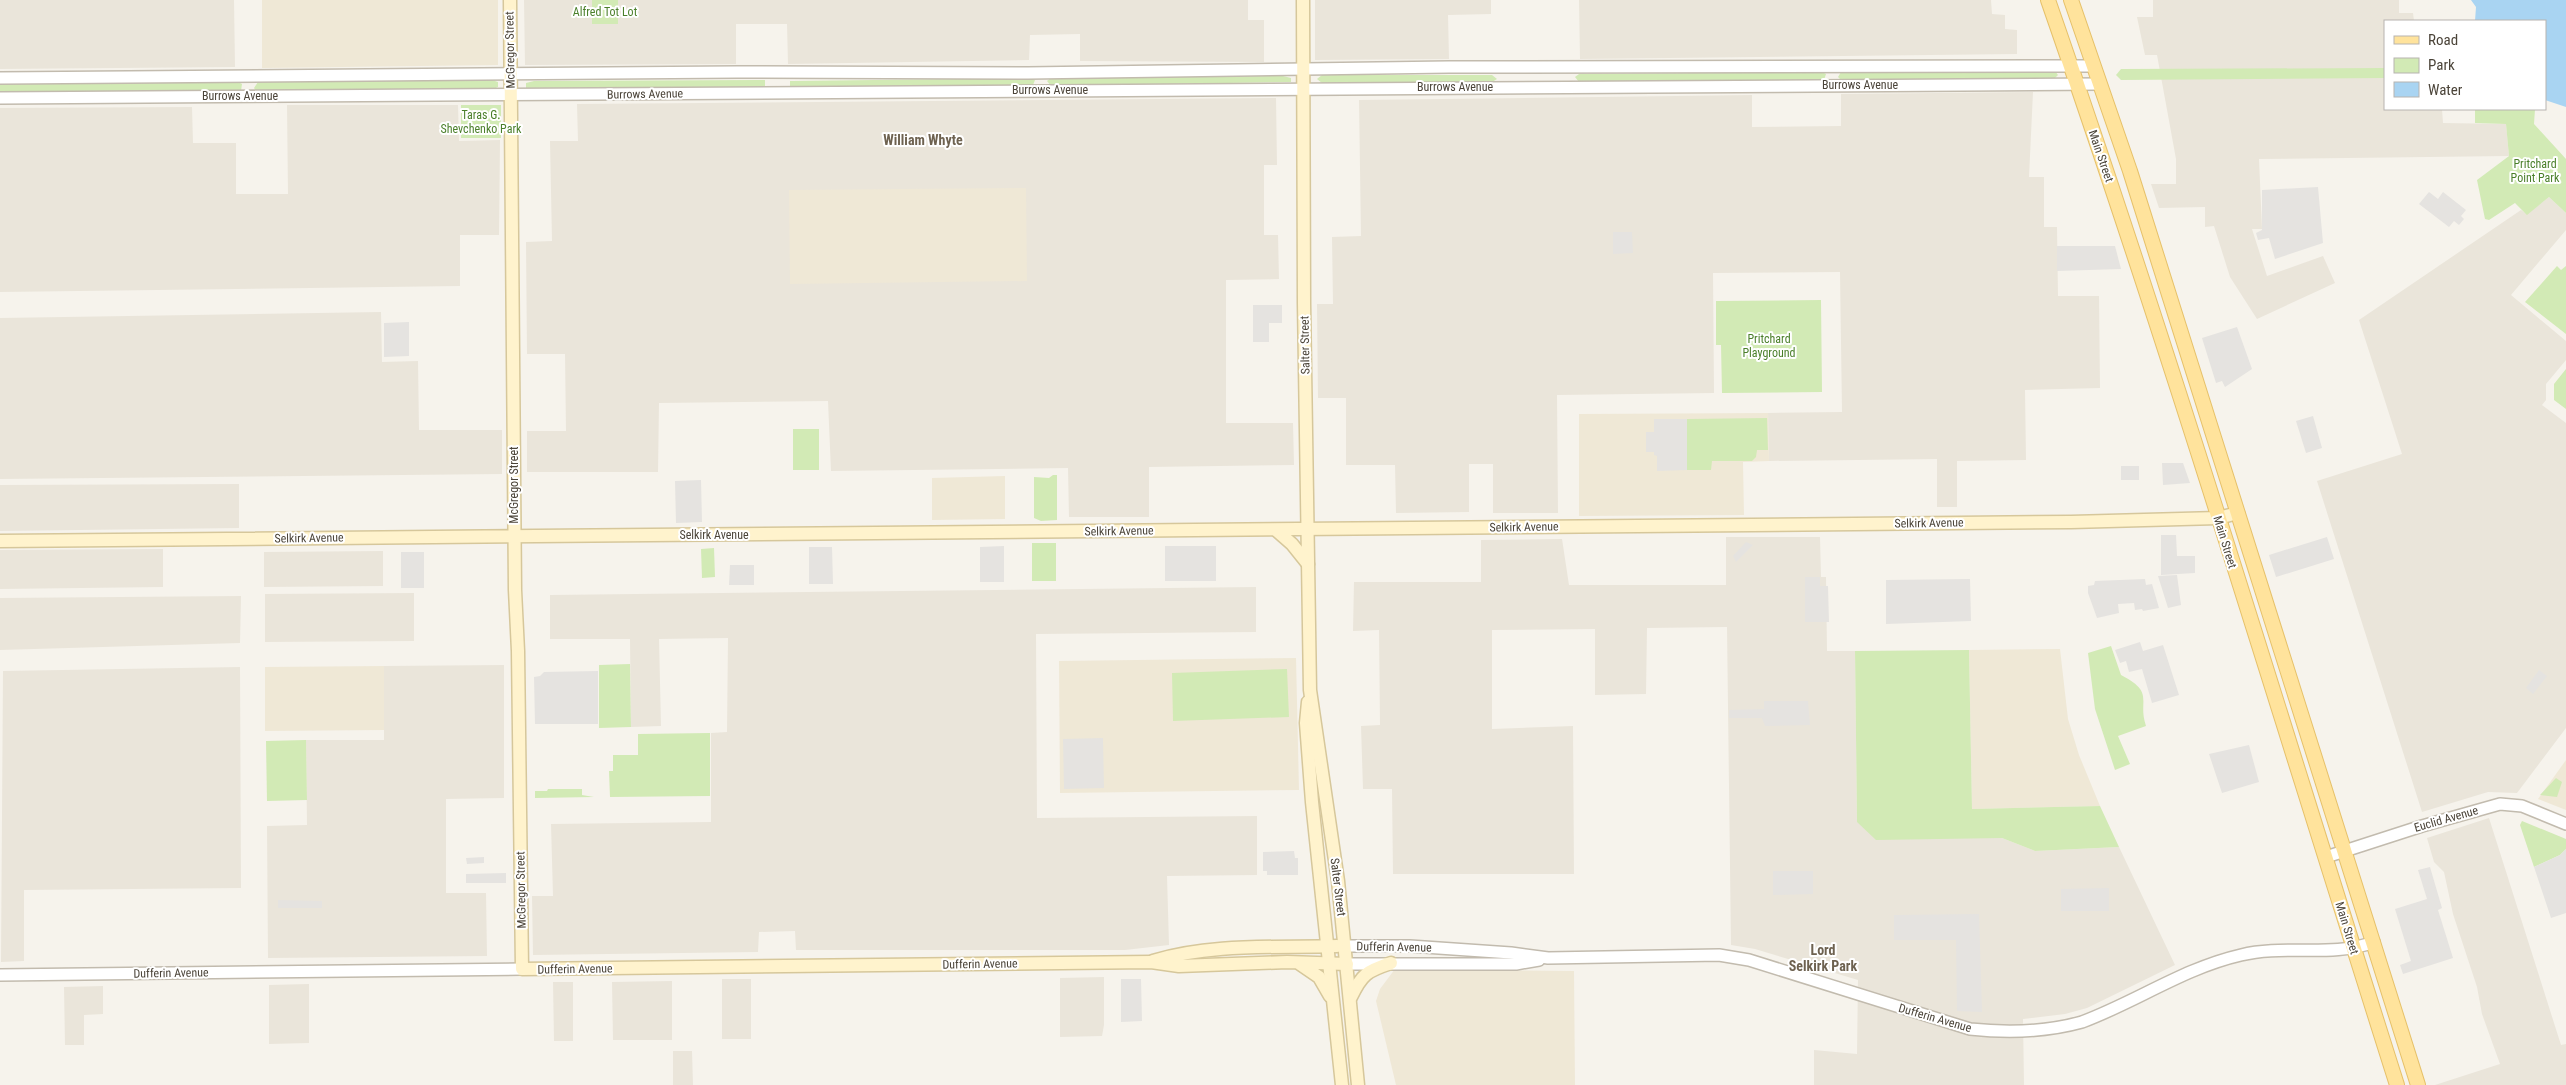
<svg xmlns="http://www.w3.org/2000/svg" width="2566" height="1085" viewBox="0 0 2566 1085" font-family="'Roboto Condensed',sans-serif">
  <rect width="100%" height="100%" fill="#f6f3ec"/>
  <!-- residential -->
  <g fill="#eae5da">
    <polygon points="0,0 234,0 235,67 0,69"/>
    <polygon points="524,0 1248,0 1248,20 1264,20 1264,62 1080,61 1080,34 1030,35 1029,60 788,64 787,24 736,24 736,64 525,65"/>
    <polygon points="1315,0 1491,0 1491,14 1448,15 1449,59 1315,60"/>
    <polygon points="1579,0 1991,0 1992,14 2005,15 2005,29 2017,30 2017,54 1580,59"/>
    <polygon points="2153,0 2399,0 2399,13 2413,13 2414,21 2385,21 2385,109 2442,109 2443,123 2506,124 2509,156 2259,159 2262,229 2252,229 2267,276 2323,256 2335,283 2257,319 2230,277 2214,226 2205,227 2205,207 2159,208 2151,184 2176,184 2176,159 2157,55 2145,55 2137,17 2153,17"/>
    <polygon points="2033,92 2029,177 2044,177 2044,227 2057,227 2058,296 2099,296 2100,388 2025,390 2026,460 1957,461 1957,507 1937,507 1937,459 1769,461 1768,413 1842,412 1840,272 1713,273 1714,393 1557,395 1558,513 1493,513 1493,464 1469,464 1469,512 1396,513 1395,465 1346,465 1346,398 1318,398 1317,304 1333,304 1332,237 1361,236 1359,100 1752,95 1752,127 1841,126 1841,94"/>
    <polygon points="1276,98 1277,165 1264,165 1264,235 1278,235 1279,279 1226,280 1226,423 1293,423 1294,465 1149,467 1149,517 1069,517 1068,468 831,471 828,401 659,403 658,472 527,472 527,431 566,431 565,354 527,354 526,242 552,241 550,141 578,141 577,104"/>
    <polygon points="287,105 458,105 459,141 500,140 499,235 460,235 460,286 0,292 0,108 192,107 193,143 236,143 236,194 288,194"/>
    <polygon points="2549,197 2566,213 2566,230 2511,295 2566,341 2566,360 2546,384 2546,400 2542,405 2566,423 2566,728 2517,793 2488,792 2422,812 2317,481 2402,454 2359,320 2521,210 2527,214"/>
    <polygon points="381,312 382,362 418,361 419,430 502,430 502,474 0,479 0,318"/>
    <polygon points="239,484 239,528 0,531 0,485"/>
    <polygon points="1726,537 1820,537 1821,577 1826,577 1827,651 1855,651 1857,822 2002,838 2035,851 2119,847 2175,965 2087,1008 2065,1014 2023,1019 2024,1085 1814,1085 1814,1050 1857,1054 1858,980 1755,949 1731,945 1727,627 1647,628 1646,694 1595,695 1595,629 1492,630 1492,729 1573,726 1574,874 1393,874 1392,789 1363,789 1361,726 1380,725 1379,630 1353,631 1354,582 1481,582 1481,540 1562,539 1569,585 1726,585"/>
    <polygon points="163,549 163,587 0,589 0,550"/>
    <polygon points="383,551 383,586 264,587 264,552"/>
    <polygon points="1256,587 1256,632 1036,634 1037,818 1257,816 1257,875 1167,876 1169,945 1125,950 796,950 795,931 759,932 758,952 533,955 532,896 553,896 551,824 711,822 711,733 727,732 728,638 659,639 661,726 631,727 630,639 550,639 550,595"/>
    <polygon points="414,593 414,641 265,642 265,594"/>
    <polygon points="241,596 240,643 0,650 0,598"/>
    <polygon points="504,665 504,798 446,799 446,893 486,893 487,956 268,958 267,826 307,825 306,740 384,740 384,666"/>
    <polygon points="240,667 241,888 24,890 24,961 1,962 3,671"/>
    <polygon points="2489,818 2561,1045 2566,1044 2566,1085 2435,1085 2500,1064 2482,1014 2477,987 2453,914 2444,872 2434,862 2427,838"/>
    <polygon points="1104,977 1104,1025 1102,1036 1060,1037 1060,978"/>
    <rect x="722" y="979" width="29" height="60"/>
    <polygon points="672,981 672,1040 613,1040 612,982"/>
    <polygon points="553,982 573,982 573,1041 554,1041"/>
    <polygon points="309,984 309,1043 269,1044 269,985"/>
    <polygon points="103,986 103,1014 84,1015 84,1045 65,1045 64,987"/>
    <polygon points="673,1051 692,1051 693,1085 673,1085"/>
  </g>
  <!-- education -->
  <g fill="#efe8d6">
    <polygon points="262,0 498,0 498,65 262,68"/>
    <polygon points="1026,188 1027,281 790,284 789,190"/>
    <polygon points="1768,413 1769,461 1743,462 1744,515 1579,516 1579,414"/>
    <polygon points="1005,476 1005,519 932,520 932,478"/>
    <polygon points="2060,649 2068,719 2079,755 2100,806 1972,809 1969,650"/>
    <polygon points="1296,658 1299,790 1060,793 1059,661"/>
    <polygon points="384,666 384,730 265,731 265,667"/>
    <polygon points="2566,760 2566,810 2538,799"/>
    <polygon points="1395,969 1574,971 1575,1085 1396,1085 1376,1001 1380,989"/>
  </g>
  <!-- green -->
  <g fill="#d2eab5">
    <rect x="592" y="0" width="26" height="24"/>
    <polygon points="2385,68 2385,78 2121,80 2116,75 2121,69"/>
    <polygon points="2055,71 2058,75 2054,79 1841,80 1838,77 1841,72"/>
    <polygon points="1822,72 1826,74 1824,80 1579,82 1575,77 1579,74"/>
    <polygon points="1322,75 1492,75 1497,79 1492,82 1322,83 1317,79"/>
    <polygon points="1283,76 1291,78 1291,82 1051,86 1047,81 1051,78"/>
    <polygon points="1030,78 1035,80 1033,85 790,87 790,81 792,81"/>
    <polygon points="492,80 498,82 498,87 491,90 256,91 254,88 258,82"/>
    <polygon points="758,80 765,80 765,87 526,88 526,83 534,81"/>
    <polygon points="238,82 242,84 241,91 0,93 0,83"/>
    <rect x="461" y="105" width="40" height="33"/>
    <polygon points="2475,109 2535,109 2534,124 2566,159 2566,213 2549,197 2527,215 2515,203 2489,220 2485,219 2477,180 2509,156 2506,124 2475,123"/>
    <polygon points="2557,266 2561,270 2566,266 2566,334 2525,302"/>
    <polygon points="1821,300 1822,392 1722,393 1721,345 1716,345 1716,301"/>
    <polygon points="2566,369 2566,409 2554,400 2554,384"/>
    <polygon points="1767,418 1768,450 1757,450 1756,457 1752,461 1712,461 1711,470 1687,470 1687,419"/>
    <rect x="793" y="429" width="26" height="41"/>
    <polygon points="1053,475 1057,475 1057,520 1041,521 1034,518 1034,477 1049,478"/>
    <rect x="1032" y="543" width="24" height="38"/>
    <polygon points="714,548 715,577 702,578 701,549"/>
    <path d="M 2111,646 L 2121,675 C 2156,693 2137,700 2146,726 L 2118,736 L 2130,764 L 2115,770 L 2095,709 L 2088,653 Z"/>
    <polygon points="1969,650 1972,809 2100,806 2119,847 2035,851 2002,838 1876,840 1857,822 1855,651"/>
    <polygon points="630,664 631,727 599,728 599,665"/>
    <polygon points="1287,669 1289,717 1173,721 1172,673"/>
    <polygon points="710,733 710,796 610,797 609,771 613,771 613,755 638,755 638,734"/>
    <polygon points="306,740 307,800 267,801 266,741"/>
    <polygon points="2556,778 2562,782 2557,797 2540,795"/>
    <polygon points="548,789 582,789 582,795 594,797 535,798 535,791 547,791"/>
    <polygon points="2522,821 2566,839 2566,849 2560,855 2534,867 2520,825"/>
  </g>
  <!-- parking -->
  <g fill="#e5e3e0">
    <polygon points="2318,187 2323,243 2275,259 2269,238 2258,240 2256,233 2262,230 2262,190"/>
    <polygon points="2429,192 2438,199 2443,192 2466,210 2461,216 2464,219 2459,225 2454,221 2449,227 2419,204"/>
    <polygon points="1613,232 1632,232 1633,253 1613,254"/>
    <polygon points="2057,246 2115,246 2121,269 2057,271"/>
    <polygon points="1253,305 1282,305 1282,323 1269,323 1269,342 1253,342"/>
    <polygon points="409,322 409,356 384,357 384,323"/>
    <polygon points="2237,327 2252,369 2225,387 2222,381 2216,383 2202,338"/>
    <polygon points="2313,416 2322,448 2306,453 2296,421"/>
    <polygon points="1654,419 1687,419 1687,470 1657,471 1657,456 1654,455 1654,452 1646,452 1646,432 1654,432"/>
    <polygon points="2162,463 2183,463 2190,483 2163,485"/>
    <rect x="2121" y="466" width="18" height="14"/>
    <polygon points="701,480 702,522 676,523 675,481"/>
    <polygon points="2161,535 2176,535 2177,556 2195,556 2195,573 2161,575"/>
    <polygon points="2327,537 2334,559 2276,577 2269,555"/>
    <polygon points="1746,542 1753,545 1736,562 1733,556"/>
    <polygon points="1004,546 1004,582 980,582 980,547"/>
    <rect x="1165" y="546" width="51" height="35"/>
    <polygon points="832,547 833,584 809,584 809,547"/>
    <rect x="401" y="552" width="23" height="36"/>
    <polygon points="730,565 754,565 754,585 729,585"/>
    <polygon points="2177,575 2181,605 2168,608 2158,576"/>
    <polygon points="1805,577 1820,577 1820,586 1828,586 1829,622 1805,622"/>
    <polygon points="1970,579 1971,621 1886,624 1886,580"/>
    <polygon points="2145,579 2146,585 2152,584 2159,608 2143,611 2142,609 2135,610 2134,603 2118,604 2119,613 2097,618 2088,593 2088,586 2094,585 2095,581"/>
    <polygon points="2140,642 2143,651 2163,645 2179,695 2152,703 2142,669 2129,672 2126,661 2120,663 2115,650"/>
    <polygon points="2539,670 2547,676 2533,694 2526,688"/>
    <polygon points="598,671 598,724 535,724 534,677 540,676 544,672"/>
    <polygon points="1764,701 1808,701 1810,725 1765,726 1762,718 1729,718 1729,710 1764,709"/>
    <polygon points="1103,738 1104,788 1064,789 1063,739"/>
    <polygon points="2249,745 2259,782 2222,793 2209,754"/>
    <polygon points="2566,849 2566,913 2551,918 2534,867 2560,855"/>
    <polygon points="1294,851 1295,858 1298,858 1298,875 1267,875 1267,871 1263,871 1263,852"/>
    <polygon points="484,857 484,863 467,864 466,858"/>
    <polygon points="2430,867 2442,908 2438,910 2453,958 2403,974 2400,965 2411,961 2395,909 2427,899 2418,870"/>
    <polygon points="1773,871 1813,871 1813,894 1773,895"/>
    <polygon points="506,873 506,883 466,883 466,874"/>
    <polygon points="2109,888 2109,911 2061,911 2061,889"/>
    <polygon points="278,900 322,901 322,908 278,908"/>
    <polygon points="1979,914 1982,1012 1957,1011 1956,940 1894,940 1894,915"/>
    <polygon points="1121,979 1141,979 1142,1021 1121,1022"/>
  </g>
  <!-- water -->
  <polygon fill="#a9d4f2" points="2471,0 2566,0 2566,107 2545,100 2545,21 2475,21 2476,7"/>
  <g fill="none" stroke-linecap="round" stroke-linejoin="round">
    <defs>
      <g id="tertiary">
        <polyline points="0,78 737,72 1028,73 1449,67 2093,66"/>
        <polyline points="0,98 2100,84"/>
        <polyline points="2326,857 2422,826 2500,804 2522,806 2566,824"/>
        <path d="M 1345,946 L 1410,946 L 1511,953 L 1548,958 L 1719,955 L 1749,960 L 1970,1029 C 2008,1033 2046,1032 2082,1022 C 2136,1002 2184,968 2241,955 C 2285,944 2331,958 2374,942"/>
        <polyline points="1347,964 1516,964 1539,960"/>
        <polyline points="0,975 522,969"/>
      </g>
      <g id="secondary">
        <polyline points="510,0 515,590 518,651 522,969 1151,962 1179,966 1287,962 1347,964"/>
        <polyline points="1303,0 1304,303 1310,690 1338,881 1358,1085"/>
        <polyline points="1276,530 1292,544 1308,564"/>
        <polyline points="0,541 2071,522 2218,518 2238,513"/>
        <polyline points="1308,702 1306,723 1312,802 1342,1085"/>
        <path d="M 1153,961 C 1211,943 1277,948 1337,946"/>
        <polyline points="1300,964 1319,977 1330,996"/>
        <path d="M 1351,997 C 1362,974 1367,971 1391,963"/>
      </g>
      <g id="primary">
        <path d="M 2048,0 C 2173,359 2282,723 2397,1085"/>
        <polyline points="2071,0 2130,171 2418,1085"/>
      </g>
    </defs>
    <!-- tertiary casing -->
    <use href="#tertiary" stroke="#c2bbae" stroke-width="14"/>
    <!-- secondary casing -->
    <use href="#secondary" stroke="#d6c79b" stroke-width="15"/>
    <!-- primary casing -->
    <use href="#primary" stroke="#e6c16a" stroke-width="16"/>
    <!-- tertiary -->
    <use href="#tertiary" stroke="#fff" stroke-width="11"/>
    <!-- secondary -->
    <use href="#secondary" stroke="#fff3cd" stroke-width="12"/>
    <!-- primary -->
    <use href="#primary" stroke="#ffe39c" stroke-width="14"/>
  </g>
  <g text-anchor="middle" stroke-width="4" stroke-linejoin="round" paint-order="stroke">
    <!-- park labels -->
    <g font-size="12" fill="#4a7f2a" stroke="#fff">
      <text x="605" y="16">Alfred Tot Lot</text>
      <text x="481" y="119">Taras G.<tspan x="481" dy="14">Shevchenko Park</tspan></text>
      <text x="2535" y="168">Pritchard<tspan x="2535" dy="14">Point Park</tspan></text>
      <text x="1769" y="343">Pritchard<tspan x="1769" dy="14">Playground</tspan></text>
    </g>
    <!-- street labels -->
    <g font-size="12" fill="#4b4439" stroke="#fff">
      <text transform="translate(510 50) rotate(-91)" y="4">McGregor Street</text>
      <text x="1860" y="89">Burrows Avenue</text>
      <text x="1455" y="91">Burrows Avenue</text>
      <text x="1050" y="94">Burrows Avenue</text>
      <text transform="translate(645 94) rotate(-1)" y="4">Burrows Avenue</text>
      <text x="240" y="100">Burrows Avenue</text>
      <text transform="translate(2101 156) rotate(71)" y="4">Main Street</text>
      <text transform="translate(1305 345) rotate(-91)" y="4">Salter Street</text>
      <text transform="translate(514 485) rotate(-90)" y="4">McGregor Street</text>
      <text transform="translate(1929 523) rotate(-1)" y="4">Selkirk Avenue</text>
      <text transform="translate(1524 527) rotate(-1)" y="4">Selkirk Avenue</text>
      <text transform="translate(1119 531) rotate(-1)" y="4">Selkirk Avenue</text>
      <text x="714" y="539">Selkirk Avenue</text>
      <text transform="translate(309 538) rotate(-1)" y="4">Selkirk Avenue</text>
      <text transform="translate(2225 542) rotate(73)" y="4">Main Street</text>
      <text transform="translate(2446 819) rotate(-16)" y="4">Euclid Avenue</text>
      <text transform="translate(1338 887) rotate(83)" y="4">Salter Street</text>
      <text transform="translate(521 890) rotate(-91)" y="4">McGregor Street</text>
      <text transform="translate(2347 928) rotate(73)" y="4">Main Street</text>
      <text transform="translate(1394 947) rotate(1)" y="4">Dufferin Avenue</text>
      <text transform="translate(980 964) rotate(-1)" y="4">Dufferin Avenue</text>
      <text transform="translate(575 969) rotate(-1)" y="4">Dufferin Avenue</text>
      <text transform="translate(171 973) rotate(-1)" y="4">Dufferin Avenue</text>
      <text transform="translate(1935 1018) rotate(16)" y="4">Dufferin Avenue</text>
    </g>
    <!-- neighbourhood labels -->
    <g font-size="14" font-weight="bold" fill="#6e6250" stroke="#fff">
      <text x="923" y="145">William Whyte</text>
      <text x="1823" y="955">Lord<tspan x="1823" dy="16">Selkirk Park</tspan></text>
    </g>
  </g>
  <!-- legend -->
  <rect x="2384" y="20" width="162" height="90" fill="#ffffff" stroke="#b7b4b0"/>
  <rect x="2394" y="36" width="25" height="8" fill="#ffe39c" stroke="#b7b4b0"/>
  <text x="2428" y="45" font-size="15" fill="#4b4439">Road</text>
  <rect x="2394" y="58" width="25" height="15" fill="#d2eab5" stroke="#b7b4b0"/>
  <text x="2428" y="70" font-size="15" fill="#4b4439">Park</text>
  <rect x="2394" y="82" width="25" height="15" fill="#a9d4f2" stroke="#b7b4b0"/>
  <text x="2428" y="95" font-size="15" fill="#4b4439">Water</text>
</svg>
